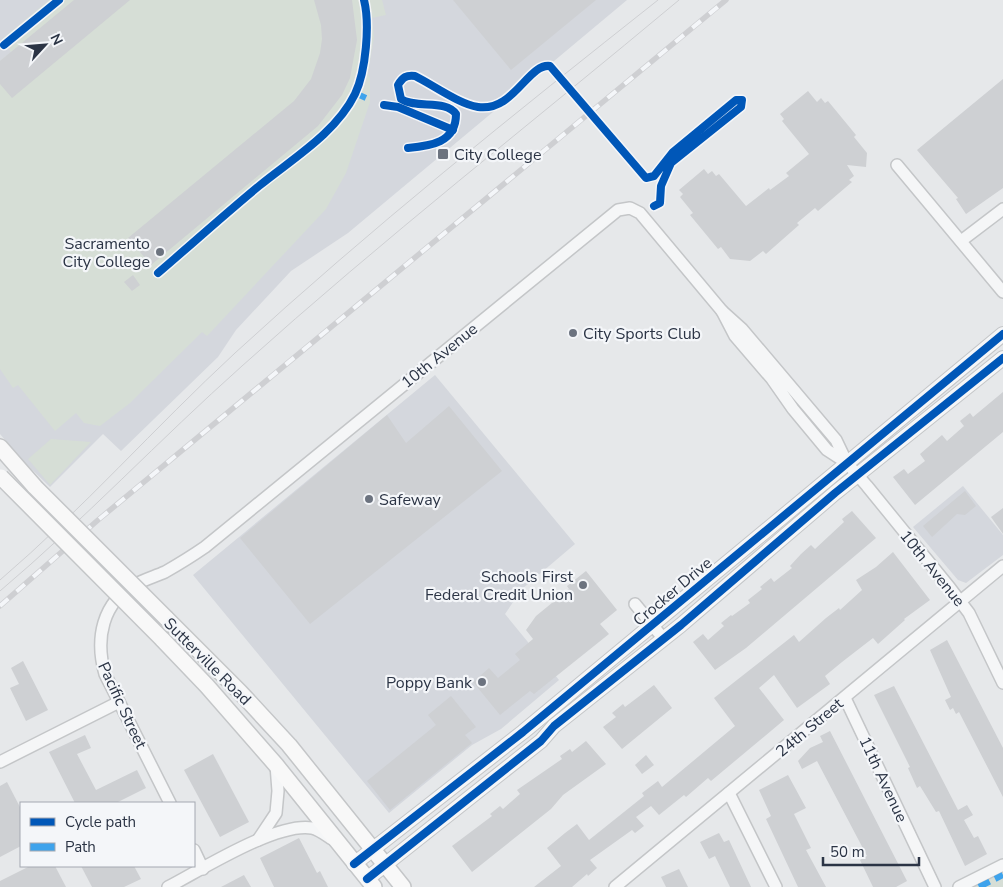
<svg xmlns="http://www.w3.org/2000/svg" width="1003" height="887" viewBox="0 0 1003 887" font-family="'Nunito Sans',sans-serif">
  <rect width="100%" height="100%" fill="#e6e8ea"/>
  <!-- built -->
  <g fill="#d4d7dd">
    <polygon points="0,0 627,0 348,233 291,271 236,330 218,357 121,451 103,434 50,487 22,460 0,434"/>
    <polygon points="435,375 575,544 522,589 505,614 559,680 501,729 472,745 389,813 193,575"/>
    <polygon points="963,486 1003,535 1003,555 966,583 958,580 913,527"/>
  </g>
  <!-- green -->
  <g fill="#d6ded6">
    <polygon points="49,0 382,0 386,15 372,18 374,37 368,73 370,79 370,102 346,173 326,209 207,336 202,332 130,403 100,426 84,423 76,413 55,431 18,385 13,388 0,369 0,61 11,52 2,39"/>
    <polygon points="51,439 91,442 50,485 28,459"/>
    <polygon points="1003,871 1003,887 971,887"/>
  </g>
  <!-- building -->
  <g fill="#ced0d3">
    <polygon points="74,0 130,0 12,98 0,84 0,61"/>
    <polygon points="314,0 352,0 357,40 350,78 342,95 318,126 151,265 128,238 294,101 311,79 320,53 322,39 321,25"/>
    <polygon points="453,0 596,0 511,70"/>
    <polygon points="1003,79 1003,188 966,214 956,199 958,198 917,150"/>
    <polygon points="808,91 817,102 821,98 825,103 828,101 856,135 854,137 867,153 866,167 847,165 854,176 849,180 852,182 818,211 815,208 797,223 799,225 766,254 763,251 750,261 730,259 721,247 718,249 690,215 693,213 680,197 683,194 679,190 704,169 708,174 712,171 716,176 719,174 746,206 769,188 770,190 789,176 786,173 809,154 782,121 784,119 780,114"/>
    <polygon points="133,275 140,285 132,291 124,282"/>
    <polygon points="1003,392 1003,432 915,505 893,477 904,469 908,474 925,461 920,454 942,435 947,441 964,426 960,421 970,413 973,417"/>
    <polygon points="449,406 502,471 310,624 240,538 387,415 406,443"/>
    <polygon points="965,491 976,506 965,515 957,514 932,537 923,526"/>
    <polygon points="1003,508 1003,534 991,517"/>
    <polygon points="852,511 876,538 746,648 715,670 693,642 703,634 708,640 724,626 721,623 731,615 732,616 750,603 748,600 762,589 760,587 771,578 774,582 792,568 790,566 801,554 811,545 815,549 844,522 842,519"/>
    <polygon points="893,552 930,600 904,619 905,620 878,644 873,638 842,662 825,676 830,684 797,708 774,675 759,688 784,720 711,781 708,778 686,797 684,795 659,815 651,806 636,817 644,826 635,833 632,830 590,860 597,868 588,876 587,874 572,887 534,887 561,866 547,848 565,833 577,824 589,840 644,796 642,793 658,781 662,787 735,726 714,698 794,635 799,642 826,618 839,608 840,610 862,590 856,580 876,567"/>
    <polygon points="586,571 617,610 600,624 609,634 534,694 530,691 500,715 473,682 489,668 498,678 520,660 515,654 533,639 526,630 536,616 569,589 567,586"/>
    <polygon points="947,640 1003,748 1003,797 959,712 956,714 953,708 950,710 945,700 951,697 930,650"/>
    <polygon points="23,661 48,710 26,721 10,688 19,684 11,668"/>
    <polygon points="654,685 672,708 622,749 603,727 616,717 612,713 623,704 625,707"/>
    <polygon points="894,686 958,810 967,805 973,815 964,820 974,838 978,836 987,854 965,866 939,811 936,812 920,786 917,788 908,768 910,767 874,695"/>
    <polygon points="451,696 476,727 465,735 472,743 390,810 367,781 436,725 428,715"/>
    <polygon points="830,731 907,881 896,887 873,887 860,860 867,856 817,761 802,769 798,761 810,748 823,742 820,736"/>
    <polygon points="85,735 91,748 77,754 96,790 137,770 146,788 116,803 75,803 49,752"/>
    <polygon points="586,741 606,764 563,795 551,809 472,872 452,846 492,816 490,814 500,806 503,809 520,794 517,790 562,759 560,756 570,749 572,752"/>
    <polygon points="213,754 249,822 220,837 184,770"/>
    <polygon points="646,755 654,765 642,774 635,765"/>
    <polygon points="788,775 806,808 794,814 811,848 806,850 826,887 798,887 766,819 771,816 759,790"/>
    <polygon points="7,782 21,809 21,846 0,857 0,786"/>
    <polygon points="719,833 724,842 729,840 751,887 730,887 715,856 709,859 700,842"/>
    <polygon points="299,838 317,873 320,871 328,887 274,887 260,858"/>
    <polygon points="30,866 55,866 66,887 0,887 0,881"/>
    <polygon points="81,866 134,866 141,879 124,887 92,887"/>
    <polygon points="679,869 688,887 666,887 661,877"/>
    <polygon points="244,875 251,887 221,887"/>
  </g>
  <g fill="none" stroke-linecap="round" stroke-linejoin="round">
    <defs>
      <g id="minor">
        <polyline points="897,165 1003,292"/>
        <polyline points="961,241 1003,209"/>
        <polyline points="847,463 836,440 742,329 722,311 735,336 772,379 793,409 827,450 847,463 867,486 950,588 969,613 1003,683"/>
        <polyline points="635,604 663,638"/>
        <polyline points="845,698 935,887"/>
        <polyline points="0,762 119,702"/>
        <polyline points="729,793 776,887"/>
        <path d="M 170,803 L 105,674 C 95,639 102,602 136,584 C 146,579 156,576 165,572 C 179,564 192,556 205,547 L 618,210 L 630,208 L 640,213 L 722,311"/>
        <polyline points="258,840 276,813 278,791 276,765"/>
        <polyline points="194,850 203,869"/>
        <path d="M 168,887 C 201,870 276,822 312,828 C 318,829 326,835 332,839"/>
        <polyline points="615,887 1003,566"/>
        <polyline points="959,887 1003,865"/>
      </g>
      <g id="tertiary">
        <polyline points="354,864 523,732 1003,334"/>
        <polyline points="367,879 541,741 554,726 681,625 835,493 1003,358"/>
      </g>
      <g id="secondary">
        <polyline points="0,447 35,487"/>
        <polyline points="166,618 240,692 289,745 403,887"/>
        <polyline points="162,639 207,686 276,765 374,887"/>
      </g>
    </defs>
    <!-- minor casing -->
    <use href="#minor" stroke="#c4c6c8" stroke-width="14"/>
    <!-- tertiary casing -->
    <use href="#tertiary" stroke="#c4c6c8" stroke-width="16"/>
    <!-- secondary casing -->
    <use href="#secondary" stroke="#c4c6c8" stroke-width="18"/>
    <!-- minor -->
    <use href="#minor" stroke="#f5f6f7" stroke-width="11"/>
    <!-- tertiary -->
    <use href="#tertiary" stroke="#f5f6f7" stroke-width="14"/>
    <!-- secondary -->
    <use href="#secondary" stroke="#f8f8f8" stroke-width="15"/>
    <!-- tram -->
    <g stroke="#cecfd2" stroke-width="1">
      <path d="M 0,580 C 83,509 155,427 235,353 C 370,229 514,114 658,0"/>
      <path d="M 0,591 C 84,520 160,439 242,366 C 383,239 533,122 679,0"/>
    </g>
    <defs>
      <polyline id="rail" points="0,606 98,520 726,0"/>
    </defs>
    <!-- rail casing -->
    <use href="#rail" stroke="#cecfd2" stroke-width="5.5"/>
    <!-- rail -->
    <use href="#rail" stroke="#f4f6f9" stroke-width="4" stroke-dasharray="11" stroke-linecap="butt"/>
    <defs>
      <g id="secondary-bridge">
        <polyline points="1,477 162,639"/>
        <polyline points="35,487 166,618"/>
      </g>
    </defs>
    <!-- secondary-bridge casing -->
    <use href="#secondary-bridge" stroke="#c4c6c8" stroke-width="18" stroke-linecap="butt"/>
    <!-- secondary-bridge -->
    <use href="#secondary-bridge" stroke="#f8f8f8" stroke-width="15"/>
    <!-- quiet -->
    <g stroke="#3ea3ec" stroke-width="6" stroke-dasharray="12 6" stroke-linecap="butt">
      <polyline points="355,93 368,99"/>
      <polyline points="979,887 1003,875"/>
    </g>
    <defs>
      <g id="cycleway">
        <polyline points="4,45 59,0"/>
        <polyline points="384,105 398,107 453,130"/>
        <path d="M 408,148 C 430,146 456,143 456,114 C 446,99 416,109 401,99 L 398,85 C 403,77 406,75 415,76 C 433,85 459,104 478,107 C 514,112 528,63 550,66 L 646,178 L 654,176 L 673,152 L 736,100 L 742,100 L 741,107 L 671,163 L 661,186 L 660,203 L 654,206"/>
        <path d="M 158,273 C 192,244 225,214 259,186 C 292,159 336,133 355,94 C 366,71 370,24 364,0"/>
        <polyline points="354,864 523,732 1003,334"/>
        <polyline points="367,879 541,741 554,726 681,625 835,493 1003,358"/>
      </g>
    </defs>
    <!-- cycleway casing -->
    <use href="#cycleway" stroke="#f4f6f9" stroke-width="11"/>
    <!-- cycleway -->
    <use href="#cycleway" stroke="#0057b8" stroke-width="8"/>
  </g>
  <!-- markers -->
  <g fill="#6c737f" stroke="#f4f6f9" stroke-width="2">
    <rect x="437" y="148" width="12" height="12" rx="2.5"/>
    <circle cx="160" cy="252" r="5"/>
    <circle cx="573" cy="333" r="5"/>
    <circle cx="369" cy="499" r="5"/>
    <circle cx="583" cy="585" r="5"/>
    <circle cx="482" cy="682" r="5"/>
  </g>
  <g text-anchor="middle" stroke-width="4.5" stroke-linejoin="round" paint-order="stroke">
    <!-- poi labels -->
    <g font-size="16" fill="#2b3445" stroke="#f4f6f9" text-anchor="start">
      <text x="454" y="160">City College</text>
      <text x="150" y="249" text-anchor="end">Sacramento<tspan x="150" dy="18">City College</tspan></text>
      <text x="583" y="339">City Sports Club</text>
      <text x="379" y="505">Safeway</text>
      <text x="573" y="582" text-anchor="end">Schools First<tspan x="573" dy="18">Federal Credit Union</tspan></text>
      <text x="472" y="688" text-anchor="end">Poppy Bank</text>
    </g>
    <!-- street labels -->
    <g font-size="16" fill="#2b3445" stroke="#f4f6f9">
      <text transform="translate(439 355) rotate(-39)" y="6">10th Avenue</text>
      <text transform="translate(933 568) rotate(51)" y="6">10th Avenue</text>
      <text transform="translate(672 591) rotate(-40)" y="6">Crocker Drive</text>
      <text transform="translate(208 661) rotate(45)" y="6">Sutterville Road</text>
      <text transform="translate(123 705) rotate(65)" y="6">Pacific Street</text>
      <text transform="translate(809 727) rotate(-40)" y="6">24th Street</text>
      <text transform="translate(884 779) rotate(65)" y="6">11th Avenue</text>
    </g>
  </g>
  <!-- legend -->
  <rect x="20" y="802" width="175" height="65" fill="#f4f6f9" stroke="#a4a8b1"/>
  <rect x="30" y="818" width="25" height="8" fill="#0057b8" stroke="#a4a8b1"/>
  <text x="65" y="827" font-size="15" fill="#2b3445">Cycle path</text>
  <rect x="30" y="843" width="25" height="8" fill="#3ea3ec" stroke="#a4a8b1"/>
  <text x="65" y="852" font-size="15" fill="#2b3445">Path</text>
  <!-- north arrow -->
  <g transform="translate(45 45) rotate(64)" stroke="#f4f6f9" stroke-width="4" paint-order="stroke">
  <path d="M0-4L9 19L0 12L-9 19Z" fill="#2b3445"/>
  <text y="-8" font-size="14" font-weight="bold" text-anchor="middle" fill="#2b3445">N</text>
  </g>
  <!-- scale -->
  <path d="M823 857v8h96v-8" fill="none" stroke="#2b3445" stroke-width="2.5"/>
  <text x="830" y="857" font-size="15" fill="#2b3445" stroke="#f4f6f9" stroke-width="4" paint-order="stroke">50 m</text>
</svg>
